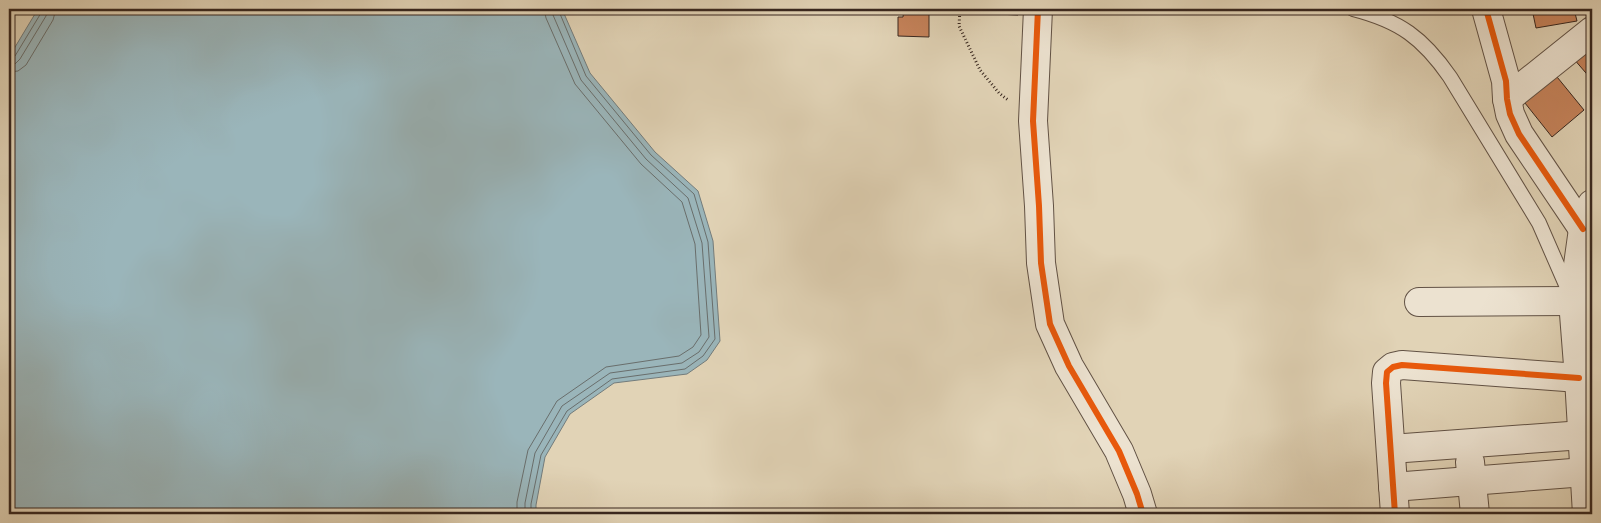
<svg xmlns="http://www.w3.org/2000/svg" width="1601" height="523" viewBox="0 0 1601 523" font-family="'Old Standard TT',serif">
  <rect width="100%" height="100%" fill="#e1d3b6"/>
  <filter id="stains"><feTurbulence type="fractalNoise" baseFrequency=".004" numOctaves="4"/><feColorMatrix values="0 0 0 0 .2 0 0 0 0 .09 0 0 0 0 .02 0 0 0 .5 -.17"/></filter>
  <radialGradient id="worn" r=".72"><stop offset=".6" stop-color="#630" stop-opacity="0"/><stop offset="1" stop-color="#630" stop-opacity=".3"/></radialGradient>
  <!-- water -->
  <polygon fill="#9ab5ba" stroke="#737c7c" points="38,9 562,9 590,73 655,152 698,191 713,241 720,341 707,360 687,374 614,383 570,414 545,457 536,505 536,514 9,514 9,57"/>
  <g fill="none" stroke-linecap="round" stroke-linejoin="round">
    <!-- shore -->
    <g stroke="#696e6c" stroke-width="1">
      <polyline points="9,58 15,56 41,13 42,9"/>
      <polyline points="9,65 15,64 20,59 46,16 48,9"/>
      <polyline points="9,72 18,71 26,65 53,20 56,9"/>
      <polyline points="517,514 517,502 528,450 557,401 606,367 679,356 693,347 701,335 695,244 682,202 641,164 575,84 546,18 544,9"/>
      <polyline points="525,514 525,503 535,453 562,406 610,373 682,363 699,352 709,337 702,243 688,198 646,159 581,80 553,15 552,9"/>
      <polyline points="531,514 531,504 541,455 567,411 612,379 685,369 703,356 715,339 708,242 694,194 651,155 586,76 558,9"/>
    </g>
  </g>
  <!-- building -->
  <g fill="#c6835b" stroke="#38271f">
    <polygon points="904,9 929,9 929,37 898,36 898,17 903,17"/>
    <polygon points="976,9 1018,9 1018,15 976,13"/>
    <polygon points="1532,9 1574,9 1577,21 1536,28"/>
    <polygon points="1592,42 1592,80 1573,58"/>
    <polygon points="1553,72 1584,110 1552,137 1521,98"/>
  </g>
  <g fill="none" stroke-linecap="round" stroke-linejoin="round">
    <defs>
      <path id="service" d="M 1353,9 C 1400,21 1423,38 1450,77 L 1539,223 L 1570,294"/>
      <g id="minor">
        <polyline points="1038,9 1033,121 1039,206 1041,263 1050,324 1069,366 1119,451 1137,494 1143,514"/>
        <polyline points="1486,9 1506,81 1507,99 1510,114 1519,134 1583,229"/>
        <polyline points="1507,99 1592,31"/>
        <polyline points="1419,302 1573,301"/>
        <polyline points="1391,449 1583,435"/>
        <polyline points="1470,462 1475,514"/>
        <polyline points="1393,487 1585,472"/>
        <polyline points="1395,514 1386,383 1387,372 1393,367 1402,365 1579,378"/>
      </g>
      <polyline id="tertiary" points="1587,514 1579,378 1573,301 1583,229 1592,204"/>
    </defs>
    <!-- service casing -->
    <use href="#service" stroke="#625245" stroke-width="16"/>
    <!-- minor casing -->
    <use href="#minor" stroke="#625245" stroke-width="30"/>
    <!-- tertiary casing -->
    <use href="#tertiary" stroke="#625245" stroke-width="30"/>
    <!-- path -->
    <polyline stroke="#38271f" stroke-width="3" stroke-dasharray="1 2.5" stroke-linecap="butt" points="960,9 959,26 980,70 999,93 1008,100"/>
    <!-- service -->
    <use href="#service" stroke="#ece2d0" stroke-width="14"/>
    <!-- minor -->
    <use href="#minor" stroke="#ece2d0" stroke-width="28"/>
    <!-- tertiary -->
    <use href="#tertiary" stroke="#ece2d0" stroke-width="28"/>
    <defs>
      <g id="cycleway">
        <polyline points="1038,9 1033,121 1039,206 1041,263 1050,324 1069,366 1119,451 1137,494 1143,514"/>
        <polyline points="1486,9 1506,81 1507,99 1510,114 1519,134 1583,229"/>
        <polyline points="1395,514 1386,383 1387,372 1393,367 1402,365 1579,378"/>
      </g>
    </defs>
    <!-- cycleway casing -->
    <use href="#cycleway" stroke="#ece2d0" stroke-width="9"/>
    <!-- cycleway -->
    <use href="#cycleway" stroke="#e8590c" stroke-width="6"/>
  </g>
  <!-- margin -->
  <rect width="1601" height="523" fill="none" stroke="#e1d3b6" stroke-width="30"/>
  <rect x="10" y="10" width="1581" height="503" fill="none" stroke="#38271f" stroke-width="2.5"/>
  <rect x="15" y="15" width="1571" height="493" fill="none" stroke="#38271f"/>
  <rect width="100%" height="100%" filter="url(#stains)"/>
  <rect width="100%" height="100%" fill="url(#worn)"/>
</svg>
